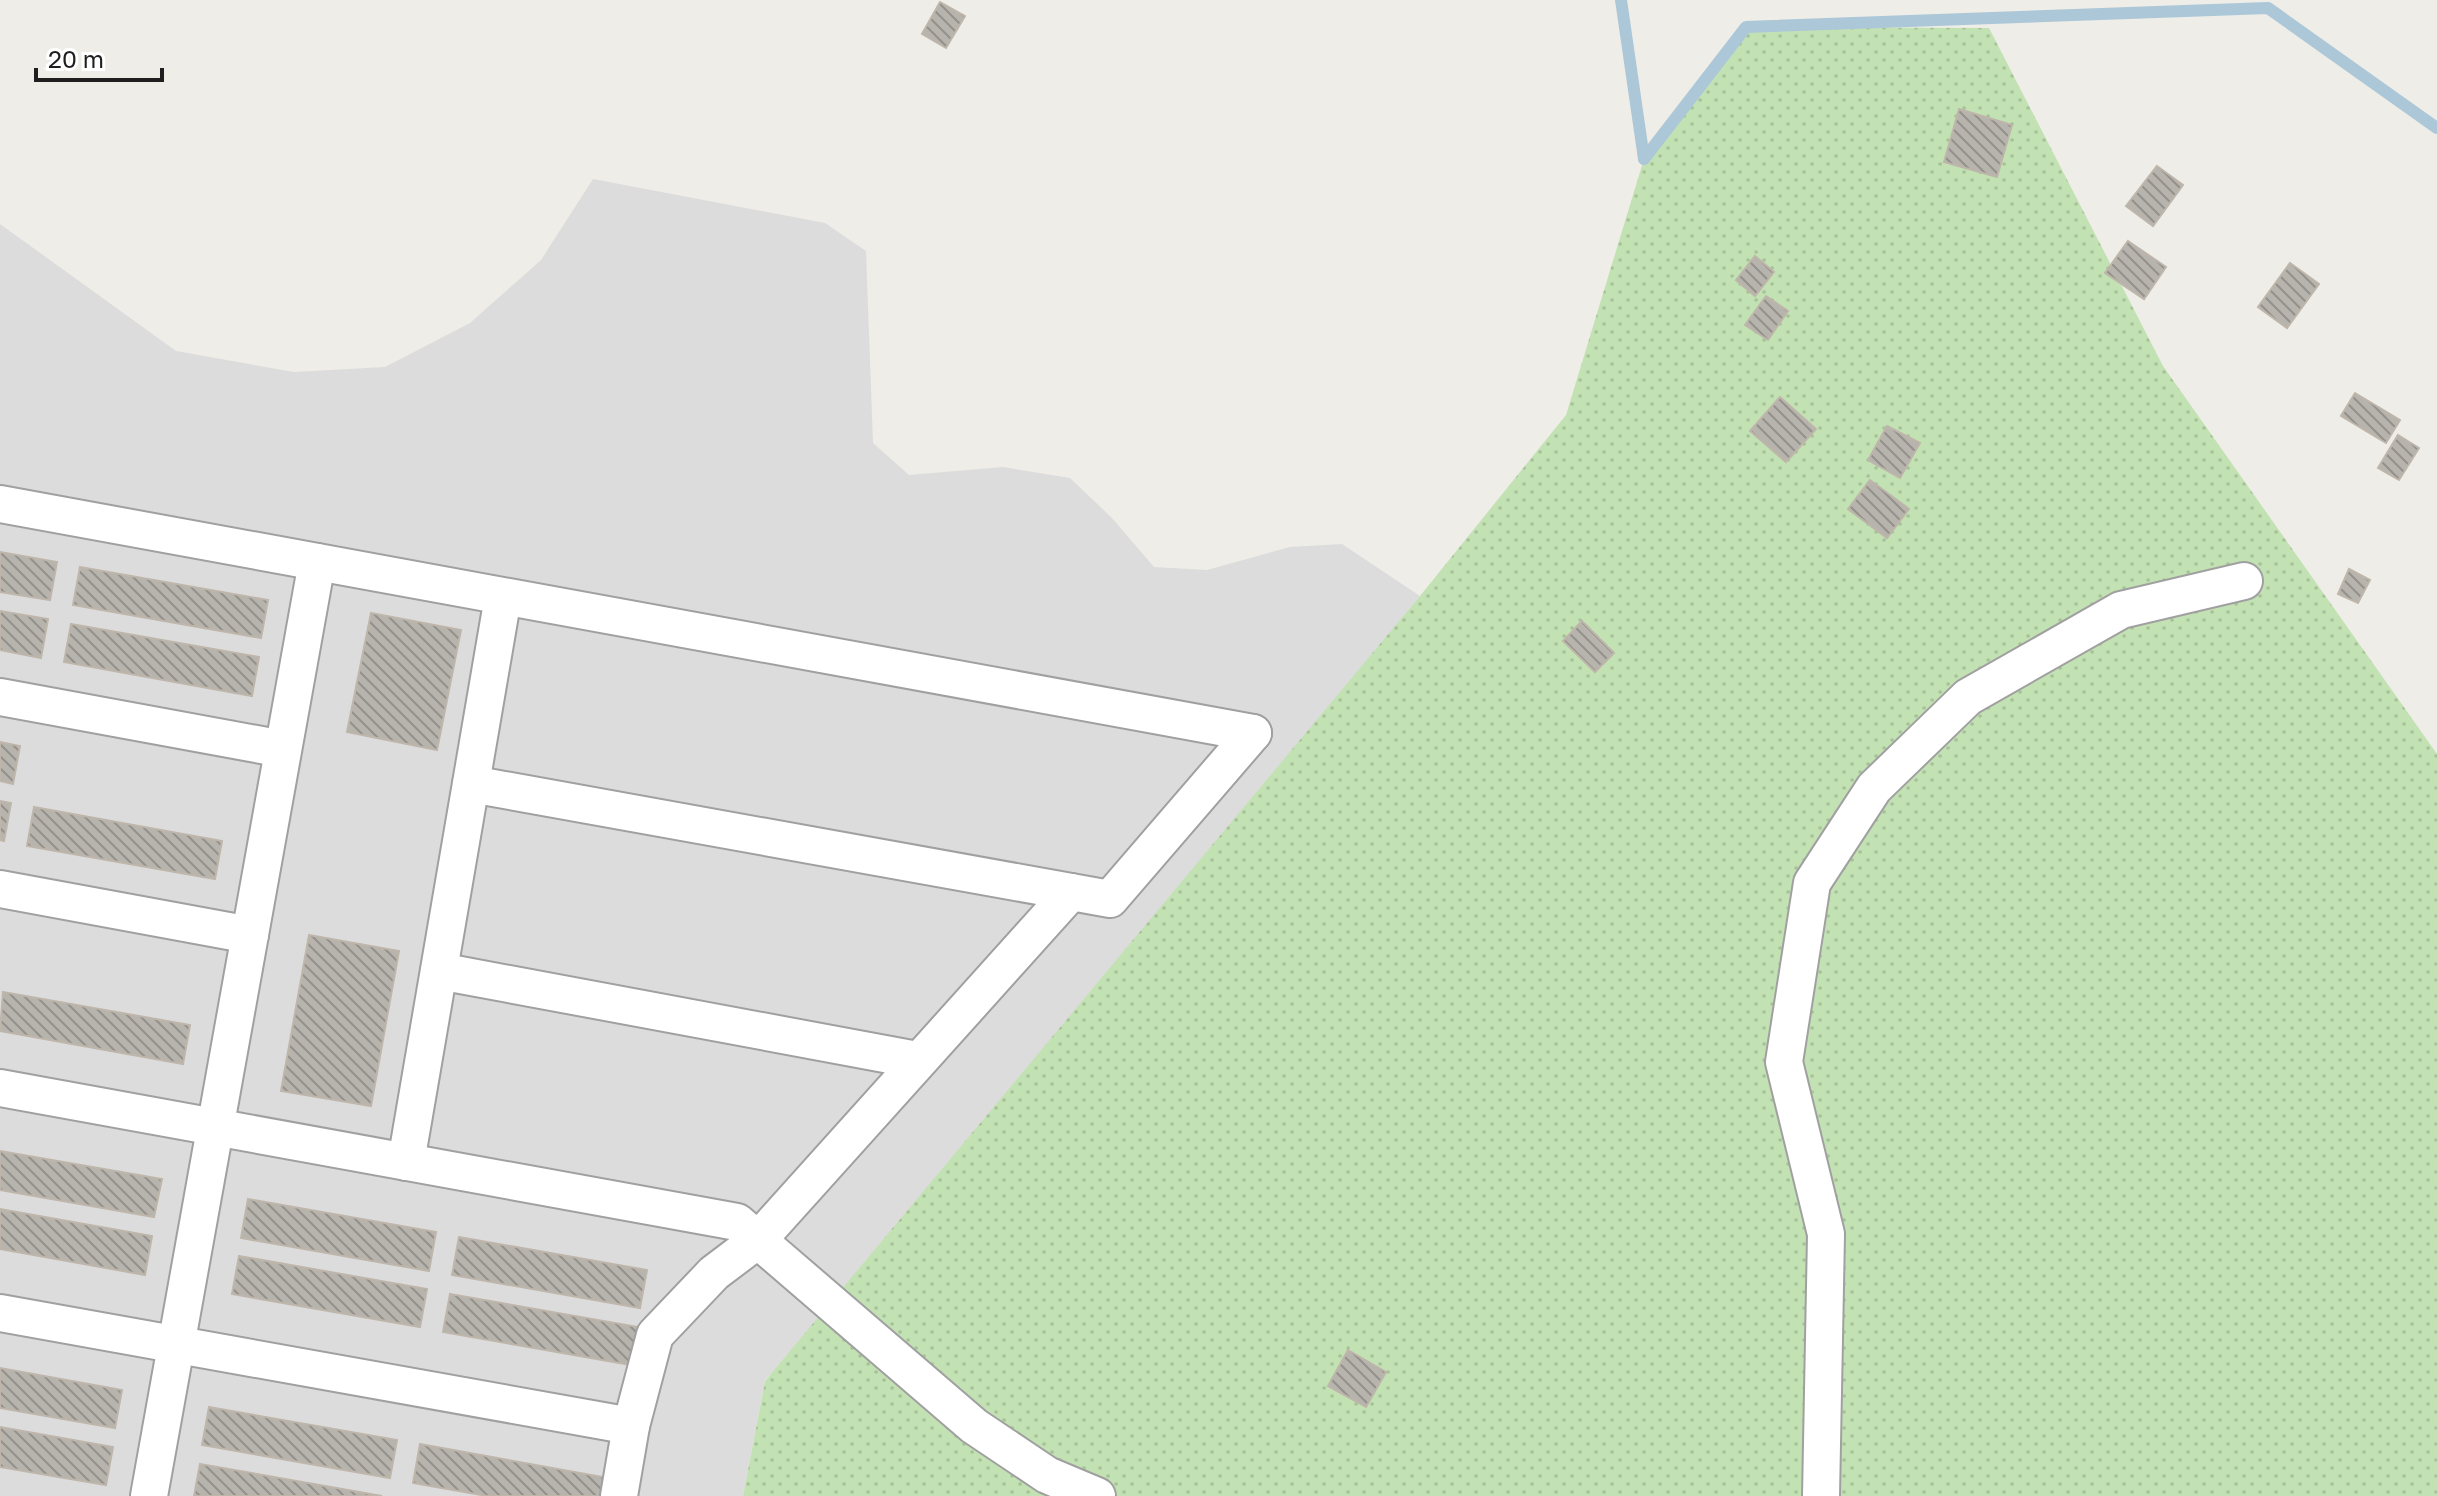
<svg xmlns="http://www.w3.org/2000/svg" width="2437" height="1496" viewBox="0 0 2437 1496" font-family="'Golos Text',sans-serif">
  <defs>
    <pattern id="grass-dots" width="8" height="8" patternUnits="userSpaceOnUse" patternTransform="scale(2)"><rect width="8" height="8" fill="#c3e2b3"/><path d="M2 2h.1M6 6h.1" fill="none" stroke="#a7c19a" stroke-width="1.8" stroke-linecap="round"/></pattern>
    <pattern id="building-back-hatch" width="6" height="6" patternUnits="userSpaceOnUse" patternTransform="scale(2)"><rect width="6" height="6" fill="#b7b3ad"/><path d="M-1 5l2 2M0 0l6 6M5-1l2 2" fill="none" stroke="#94918c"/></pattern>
  </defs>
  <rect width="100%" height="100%" fill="#eeede7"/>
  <!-- residential -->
  <polygon fill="#dddcdc" points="593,179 825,223 866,251 873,443 909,475 1003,467 1070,478 1112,518 1154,567 1207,570 1290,547 1342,544 1420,596 836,1306 765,1380 743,1496 0,1496 0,224 176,351 294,372 385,367 470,323 541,260"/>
  <!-- grass -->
  <polygon fill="url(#grass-dots)" points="1746,27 1989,28 2163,366 2437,754 2437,1496 743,1496 765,1381 1420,596 1566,415 1644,159"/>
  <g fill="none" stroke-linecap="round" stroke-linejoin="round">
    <!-- stream -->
    <g stroke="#acc7d7" stroke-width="12">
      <polyline points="1621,0 1644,159"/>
      <polyline points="1644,159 1746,27 2268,8 2437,128"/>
    </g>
  </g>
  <!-- building -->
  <g fill="url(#building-back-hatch)" stroke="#beb6ab" stroke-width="2">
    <polygon points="940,2 965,16 946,48 922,34"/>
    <polygon points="1959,109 2012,125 1997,177 1944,162"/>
    <polygon points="2157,166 2183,185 2153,226 2126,206"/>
    <polygon points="2128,241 2166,267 2144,299 2105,273"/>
    <polygon points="1755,256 1774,272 1755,296 1736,280"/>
    <polygon points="2290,263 2319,284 2287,328 2258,307"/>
    <polygon points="1766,296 1788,311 1768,340 1745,325"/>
    <polygon points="2355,393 2400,420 2386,443 2341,416"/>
    <polygon points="1780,397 1816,429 1786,462 1750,431"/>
    <polygon points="1887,426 1920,443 1900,478 1868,460"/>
    <polygon points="2398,435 2419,448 2399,480 2378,468"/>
    <polygon points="1870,480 1909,509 1887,538 1848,509"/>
    <polygon points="0,552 57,562 50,600 0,592"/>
    <polygon points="80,567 268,600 261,638 73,605"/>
    <polygon points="2349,569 2370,580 2358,603 2338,594"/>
    <polygon points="0,611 48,619 41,658 0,650"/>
    <polygon points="371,613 461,630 437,750 347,732"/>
    <polygon points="1582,621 1614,653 1595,672 1563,641"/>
    <polygon points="71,624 259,657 252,696 64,662"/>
    <polygon points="0,742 20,746 13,784 0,781"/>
    <polygon points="0,801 11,803 4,841 0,840"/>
    <polygon points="34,807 222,841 215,879 27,846"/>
    <polygon points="309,935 399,951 371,1106 281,1091"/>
    <polygon points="3,992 190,1025 183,1064 0,1031"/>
    <polygon points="0,1151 162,1179 154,1217 0,1190"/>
    <polygon points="248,1199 436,1232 429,1271 241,1238"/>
    <polygon points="0,1209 152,1236 145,1275 0,1249"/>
    <polygon points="459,1237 647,1270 640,1308 452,1275"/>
    <polygon points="239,1256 427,1289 420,1327 232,1294"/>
    <polygon points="450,1294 638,1327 631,1365 443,1332"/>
    <polygon points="1348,1350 1386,1372 1366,1407 1328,1386"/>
    <polygon points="0,1368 122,1390 115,1428 0,1408"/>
    <polygon points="209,1407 397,1440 390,1478 202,1445"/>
    <polygon points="0,1427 113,1447 106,1485 0,1467"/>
    <polygon points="420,1444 608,1478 604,1496 487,1496 413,1483"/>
    <polygon points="200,1464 382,1496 194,1496"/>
  </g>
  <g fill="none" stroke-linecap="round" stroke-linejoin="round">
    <defs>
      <g id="minor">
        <polyline points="0,504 1253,733"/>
        <polyline points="0,697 283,749"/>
        <polyline points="471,784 1110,899 1253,733"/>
        <polyline points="0,889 250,935"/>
        <polyline points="439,971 917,1060"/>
        <polyline points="0,1088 737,1222 974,1426 1047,1475 1097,1496"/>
        <polyline points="406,1162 503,597"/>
        <polyline points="0,1313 631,1426"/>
        <polyline points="149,1496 317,562"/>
        <polyline points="619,1496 631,1426 655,1335 714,1273 759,1239 1071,892"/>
        <polyline points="1821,1496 1826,1234 1784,1062 1812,883 1874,788 1968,697 2121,610 2244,581"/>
      </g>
    </defs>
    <!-- minor casing -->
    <use href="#minor" stroke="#a0a0a0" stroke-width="40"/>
    <!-- minor -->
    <use href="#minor" stroke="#fff" stroke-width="36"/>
  </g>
  <!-- scale -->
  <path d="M36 68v12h126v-12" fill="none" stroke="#1f1f1f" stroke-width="4"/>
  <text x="48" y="68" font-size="24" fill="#1f1f1f" stroke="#ffffff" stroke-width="6" paint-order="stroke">20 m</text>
</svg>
